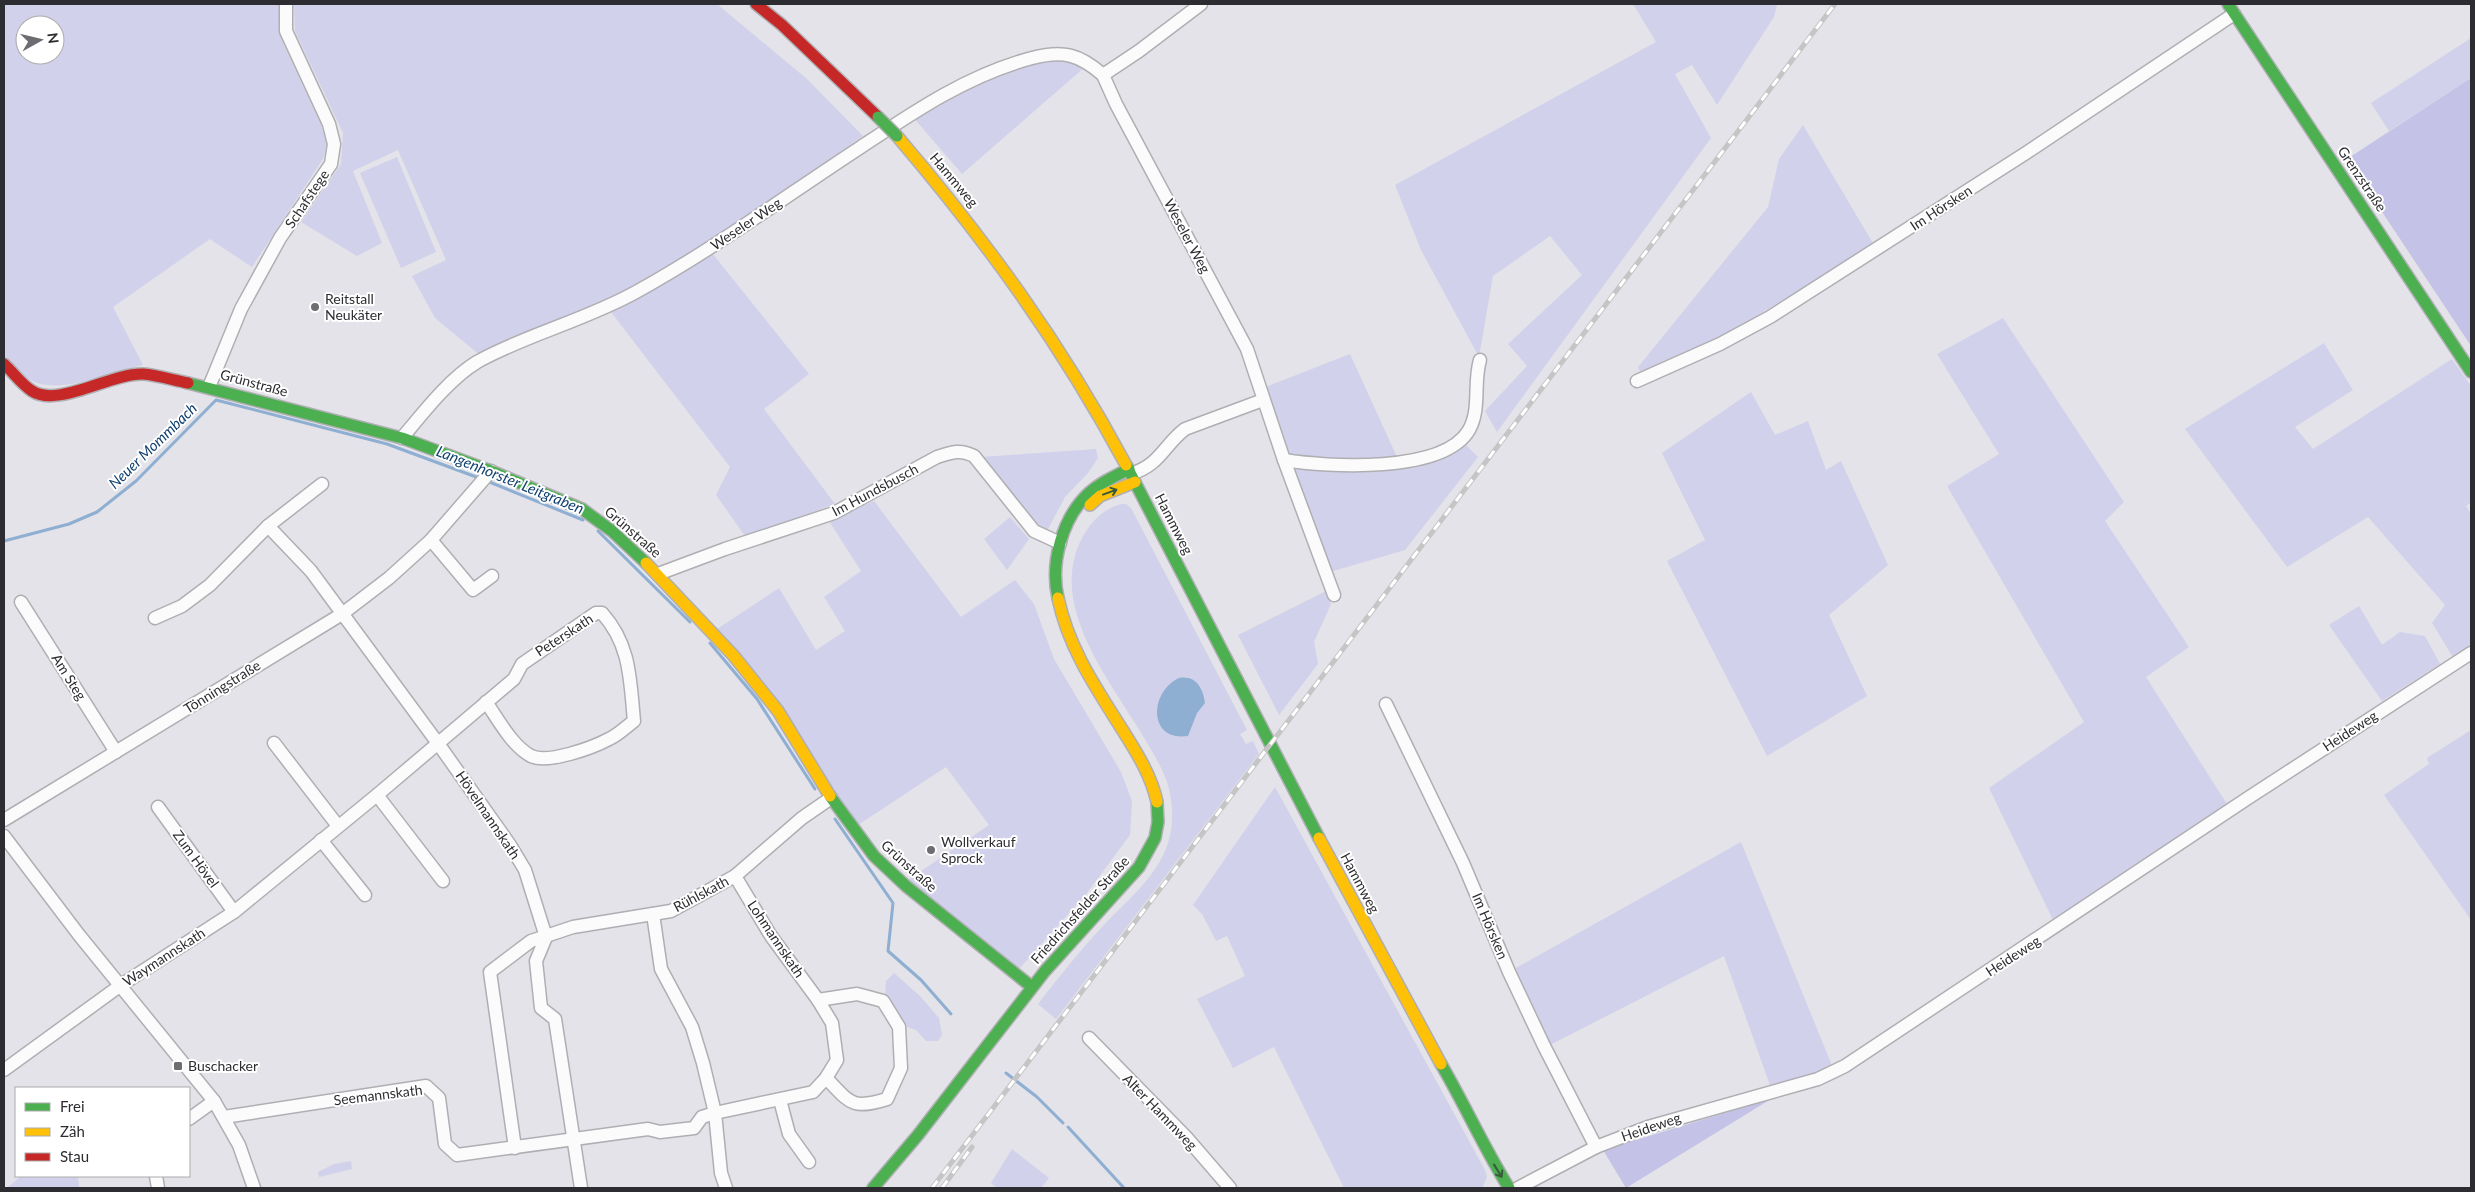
<svg xmlns="http://www.w3.org/2000/svg" width="2475" height="1192" viewBox="0 0 2475 1192" font-family="Lato,sans-serif">
  <rect width="100%" height="100%" fill="#e3e3e9"/>
  <!-- green -->
  <g fill="#d2d1eb" fill-rule="evenodd">
    <path d="M 4,4 L 279,4 L 281,39 L 321,125 L 327,144 L 323,159 L 252,267 L 210,239 L 113,307 L 143,365 C 115,372 55,397 29,379 C 20,373 12,362 4,355 ZM 25,25 L 55,25 L 55,55 L 25,55 Z"/>
    <polygon points="294,4 717,4 807,79 863,136 720,237 633,288 481,356 435,318 412,276 446,260 398,150 353,171 382,243 357,256 301,222 341,164 343,133 295,31"/>
    <polygon points="1633,4 1777,5 1774,17 1717,105 1692,65 1675,74 1711,138 1497,432 1485,411 1527,366 1508,344 1582,275 1550,236 1493,276 1479,357 1421,250 1395,185 1656,42"/>
    <polygon points="2471,38 2471,78 2389,131 2371,103"/>
    <polygon points="1057,58 1085,67 962,174 912,116 1007,69"/>
    <polygon points="1803,125 1874,245 1720,338 1641,374 1638,367 1768,207 1779,159"/>
    <polygon points="397,157 436,252 401,268 360,173"/>
    <polygon points="712,253 809,374 764,409 835,504 745,536 716,495 730,467 611,312"/>
    <polygon points="2003,318 2124,502 2105,521 2189,647 2146,677 2227,804 2054,922 1989,788 2084,722 1947,486 1999,454 1937,354"/>
    <polygon points="2324,343 2353,390 2295,427 2313,449 2452,359 2471,386 2471,502 2466,506 2471,514 2471,646 2452,656 2432,623 2445,605 2368,517 2287,567 2185,429"/>
    <polygon points="1350,354 1397,457 1323,460 1288,455 1263,388"/>
    <polygon points="1751,392 1775,435 1808,421 1826,470 1841,461 1888,565 1829,615 1867,696 1767,756 1667,561 1705,540 1662,453"/>
    <polygon points="1465,444 1478,457 1405,550 1330,572 1292,467 1452,453"/>
    <polygon points="1096,449 1098,458 1088,473 1065,497 1047,531 1036,524 980,457"/>
    <polygon points="874,501 961,617 1015,580 1034,604 1054,659 1121,772 1132,801 1130,835 1087,893 1019,969 908,880 989,825 946,767 858,825 717,629 779,588 816,650 845,631 824,597 861,571 829,521"/>
    <path d="M 1121,504 L 1126,504 L 1131,508 L 1247,730 L 1240,734 L 1246,744 L 1253,741 L 1259,754 L 1056,1019 L 1038,1004 C 1058,978 1079,952 1101,928 C 1126,901 1162,874 1170,835 C 1174,818 1172,795 1166,779 C 1138,709 1040,619 1082,538 C 1091,522 1103,509 1121,504 Z"/>
    <polygon points="1010,517 1029,539 1007,570 984,539"/>
    <polygon points="1326,591 1331,604 1314,642 1318,664 1279,715 1238,635"/>
    <polygon points="2359,606 2382,645 2400,632 2425,636 2440,664 2382,701 2329,625"/>
    <polygon points="2471,730 2471,920 2384,795 2429,764 2427,758"/>
    <polygon points="1275,787 1485,1170 1487,1177 1482,1188 1344,1188 1274,1047 1233,1068 1197,999 1245,976 1227,936 1216,941 1202,914 1193,905"/>
    <polygon points="1741,842 1833,1068 1771,1088 1724,956 1550,1045 1514,969"/>
    <polygon points="894,973 920,996 939,1018 942,1035 938,1041 926,1041 916,1030 902,1025 885,999 886,981"/>
    <polygon points="1012,1149 1049,1178 1041,1188 997,1188 991,1183"/>
    <polygon points="351,1161 352,1169 319,1177 318,1172 334,1164"/>
    <polygon points="21,1176 78,1176 79,1188 7,1188"/>
  </g>
  <!-- forest -->
  <g fill="#c4c2e7">
    <polygon points="2471,78 2471,346 2347,159"/>
    <polygon points="1771,1099 1626,1188 1603,1150"/>
  </g>
  <!-- water -->
  <path fill="#8eaed2" d="M 1179,678 C 1196,675 1203,688 1205,703 L 1197,713 L 1188,736 C 1148,742 1149,692 1179,678 Z"/>
  <g fill="none" stroke-linecap="round" stroke-linejoin="round">
    <!-- stream -->
    <g stroke="#8eaed2" stroke-width="3">
      <polyline points="487,481 583,520"/>
      <polyline points="598,531 690,622"/>
      <polyline points="4,541 69,524 97,512 136,481 216,400 387,444 479,478"/>
      <polyline points="710,643 757,699 815,789"/>
      <polyline points="835,819 893,903 888,951 921,980 951,1014"/>
      <polyline points="1006,1073 1037,1097 1063,1123"/>
      <polyline points="1068,1127 1124,1188"/>
    </g>
    <defs>
      <g id="street">
        <polyline points="1201,4 1139,51 1103,75 1116,104 1247,349 1284,460 1334,595"/>
        <polyline points="1637,381 1720,344 1770,317 2026,153 2234,14"/>
        <polyline points="209,387 241,309 280,238 331,164 334,144 329,124 286,31 286,4"/>
        <path d="M 402,438 C 423,413 449,379 477,362 C 525,335 586,320 636,292 C 714,249 786,196 861,147 C 915,111 968,75 1032,58 C 1063,50 1079,54 1103,75"/>
        <path d="M 1284,460 C 1327,467 1443,474 1469,430 C 1481,409 1473,383 1480,360"/>
        <path d="M 1131,474 C 1161,464 1163,446 1185,429 L 1263,400"/>
        <polyline points="268,526 311,571 437,742 510,845 525,870 546,937 536,961 541,1008 555,1019 581,1188"/>
        <polyline points="431,540 473,590 492,576"/>
        <path d="M 658,574 L 725,549 L 834,513 L 937,457 C 952,452 960,449 974,456 L 1034,531 L 1060,543"/>
        <polyline points="21,602 116,752"/>
        <polyline points="155,618 182,606 210,585 268,526 322,484"/>
        <polyline points="1386,704 1463,863 1509,972 1544,1046 1596,1147"/>
        <polyline points="274,743 338,826"/>
        <polyline points="377,795 443,881"/>
        <polyline points="158,807 234,912"/>
        <polyline points="4,820 342,614 389,578 431,540 491,471"/>
        <polyline points="4,836 79,935 214,1101 239,1145 254,1188"/>
        <polyline points="321,840 365,895"/>
        <polyline points="653,914 661,969 692,1027 703,1063 715,1113 721,1173 726,1188"/>
        <path d="M 818,1000 L 857,994 L 883,1001 L 899,1027 L 901,1068 L 887,1099 C 852,1110 850,1103 826,1078"/>
        <polyline points="1089,1038 1186,1137 1230,1188"/>
        <path d="M 4,1070 L 121,985 L 234,912 L 377,795 L 514,679 L 522,664 L 596,613 L 602,613 C 631,645 630,681 634,721 C 626,727 618,735 609,739 C 592,748 548,764 531,756 C 512,746 498,719 486,702"/>
        <polyline points="780,1100 789,1134 809,1162"/>
        <polyline points="224,1117 426,1086 439,1098 445,1144 457,1155 648,1129 660,1132 694,1128 702,1117 715,1113 813,1092 826,1078 837,1060 832,1023 818,1000 771,936 735,876"/>
        <polyline points="189,1119 214,1101"/>
        <polyline points="515,1148 490,972 531,941 573,927 671,911 735,876 802,818 831,798"/>
        <polyline points="156,1176 158,1188"/>
        <polyline points="1518,1188 1596,1147 1648,1127 1818,1079 1845,1066 2248,798 2471,653"/>
      </g>
      <g id="fast">
        <polyline points="2228,4 2471,372"/>
        <polyline points="188,383 402,438 491,471 582,509 612,531 646,563"/>
        <polyline points="1126,465 1319,838"/>
        <path d="M 1058,598 C 1050,563 1062,518 1089,493 C 1101,482 1115,476 1129,469"/>
        <polyline points="830,796 874,856 906,886 1032,987"/>
        <path d="M 1441,1064 C 1465,1105 1484,1148 1509,1188"/>
        <polyline points="873,1188 918,1135 1045,971 1139,867 1155,838 1158,822 1157,802"/>
      </g>
      <g id="slow">
        <path d="M 897,136 C 987,242 1060,342 1126,465"/>
        <polyline points="1090,505 1100,496 1135,482"/>
        <polyline points="646,563 733,655 778,711 830,796"/>
        <path d="M 1058,598 C 1068,646 1094,685 1120,726 C 1135,750 1151,774 1157,802"/>
        <polyline points="1319,838 1441,1064"/>
      </g>
      <g id="jam">
        <polyline points="756,4 782,25 878,117"/>
        <path d="M 4,364 C 13,372 21,384 32,391 C 58,408 111,373 143,374 C 157,375 173,380 188,383"/>
      </g>
    </defs>
    <!-- street casing -->
    <use href="#street" stroke="#afafb3" stroke-width="15"/>
    <!-- fast casing -->
    <use href="#fast" stroke="#afafb3" stroke-width="14"/>
    <!-- slow casing -->
    <use href="#slow" stroke="#afafb3" stroke-width="14"/>
    <!-- jam casing -->
    <use href="#jam" stroke="#afafb3" stroke-width="14"/>
    <!-- street -->
    <use href="#street" stroke="#fbfbfc" stroke-width="12"/>
    <!-- fast -->
    <use href="#fast" stroke="#4caf50" stroke-width="11"/>
    <!-- slow -->
    <use href="#slow" stroke="#ffc107" stroke-width="11"/>
    <!-- jam -->
    <use href="#jam" stroke="#c62828" stroke-width="11"/>
    <defs>
      <g id="rail">
        <polyline points="932,1188 1835,4"/>
        <polyline points="942,1188 972,1147"/>
      </g>
    </defs>
    <!-- rail casing -->
    <use href="#rail" stroke="#c5c5c6" stroke-width="5"/>
    <!-- rail -->
    <use href="#rail" stroke="#fff" stroke-width="3" stroke-dasharray="9" stroke-linecap="butt"/>
    <defs>
      <polyline id="fast-bridge" points="878,117 897,136"/>
    </defs>
    <!-- fast-bridge casing -->
    <use href="#fast-bridge" stroke="#afafb3" stroke-width="14" stroke-linecap="butt"/>
    <!-- fast-bridge -->
    <use href="#fast-bridge" stroke="#4caf50" stroke-width="11"/>
  </g>
  <!-- one-way arrows -->
  <defs><path id="oneway-shaft" d="M-6 0H5M1.5-3L5.5 0L1.5 3" fill="none" stroke-width="1.6" stroke-linecap="round" stroke-linejoin="round" transform="scale(1.25)"/></defs>
  <g stroke="#385a3c">
    <use href="#oneway-shaft" transform="translate(1110 492) rotate(-20)"/>
    <use href="#oneway-shaft" transform="translate(1498 1171) rotate(58)"/>
  </g>
  <!-- markers -->
  <g fill="#6d6d71" stroke="#fff" stroke-width="2">
    <circle cx="315" cy="307" r="5"/>
    <circle cx="931" cy="850" r="5"/>
    <rect x="173" y="1061" width="10" height="10" rx="2.5"/>
  </g>
  <g text-anchor="middle" stroke-width="4" stroke-linejoin="round" paint-order="stroke">
    <!-- street labels -->
    <g font-size="14" fill="#2d2d31" stroke="#fff">
      <text transform="translate(2362 179) rotate(56)" y="5">Grenzstraße</text>
      <text transform="translate(954 180) rotate(50)" y="5">Hammweg</text>
      <text transform="translate(307 199) rotate(-56)" y="5">Schafstege</text>
      <text transform="translate(1941 208) rotate(-33)" y="5">Im Hörsken</text>
      <text transform="translate(746 224) rotate(-34)" y="5">Weseler Weg</text>
      <text transform="translate(1187 236) rotate(62)" y="5">Weseler Weg</text>
      <text transform="translate(254 383) rotate(15)" y="5">Grünstraße</text>
      <text transform="translate(875 490) rotate(-28)" y="5">Im Hundsbusch</text>
      <text transform="translate(1174 524) rotate(63)" y="5">Hammweg</text>
      <text transform="translate(633 532) rotate(41)" y="5">Grünstraße</text>
      <text transform="translate(564 635) rotate(-33)" y="5">Peterskath</text>
      <text transform="translate(69 677) rotate(58)" y="5">Am Steg</text>
      <text transform="translate(222 687) rotate(-32)" y="5">Tönningstraße</text>
      <text transform="translate(2350 731) rotate(-33)" y="5">Heideweg</text>
      <text transform="translate(488 815) rotate(56)" y="5">Hövelmannskath</text>
      <text transform="translate(196 859) rotate(54)" y="5">Zum Hövel</text>
      <text transform="translate(909 866) rotate(42)" y="5">Grünstraße</text>
      <text transform="translate(1360 883) rotate(62)" y="5">Hammweg</text>
      <text transform="translate(701 894) rotate(-28)" y="5">Rühlskath</text>
      <text transform="translate(1080 910) rotate(-48)" y="5">Friedrichsfelder Straße</text>
      <text transform="translate(1490 926) rotate(67)" y="5">Im Hörsken</text>
      <text transform="translate(776 939) rotate(56)" y="5">Lohmannskath</text>
      <text transform="translate(2013 956) rotate(-33)" y="5">Heideweg</text>
      <text transform="translate(164 957) rotate(-33)" y="5">Waymannskath</text>
      <text transform="translate(378 1095) rotate(-7)" y="5">Seemannskath</text>
      <text transform="translate(1160 1112) rotate(46)" y="5">Alter Hammweg</text>
      <text transform="translate(1651 1127) rotate(-19)" y="5">Heideweg</text>
    </g>
    <!-- poi labels -->
    <g font-size="14" fill="#2d2d31" stroke="#fff" text-anchor="start">
      <text x="325" y="304">Reitstall<tspan x="325" dy="16">Neukäter</tspan></text>
      <text x="941" y="847">Wollverkauf<tspan x="941" dy="16">Sprock</tspan></text>
      <text x="188" y="1071">Buschacker</text>
    </g>
    <!-- water labels -->
    <g font-size="15" font-style="italic" fill="#0f406f" stroke="#fff">
      <text transform="translate(153 446) rotate(-44)" y="5">Neuer Mommbach</text>
      <text transform="translate(510 480) rotate(22)" y="5">Langenhorster Leitgraben</text>
    </g>
  </g>
  <!-- border -->
  <rect width="2475" height="1192" fill="none" stroke="#2d2d31" stroke-width="10"/>
  <!-- legend -->
  <rect x="15" y="1087" width="175" height="90" fill="#ffffff" stroke="#ababad"/>
  <rect x="25" y="1103" width="25" height="8" fill="#4caf50" stroke="#ababad"/>
  <text x="60" y="1112" font-size="15" fill="#2d2d31">Frei</text>
  <rect x="25" y="1128" width="25" height="8" fill="#ffc107" stroke="#ababad"/>
  <text x="60" y="1137" font-size="15" fill="#2d2d31">Zäh</text>
  <rect x="25" y="1153" width="25" height="8" fill="#c62828" stroke="#ababad"/>
  <text x="60" y="1162" font-size="15" fill="#2d2d31">Stau</text>
  <!-- north arrow -->
  <g transform="translate(40 40) rotate(82)"><circle r="24" fill="#ffffff" stroke="#ababad"/>
  <path d="M0-4L9 19L0 12L-9 19Z" fill="#6d6d71"/>
  <text y="-8" font-size="14" font-weight="bold" text-anchor="middle" fill="#2d2d31">N</text>
  </g>
</svg>
